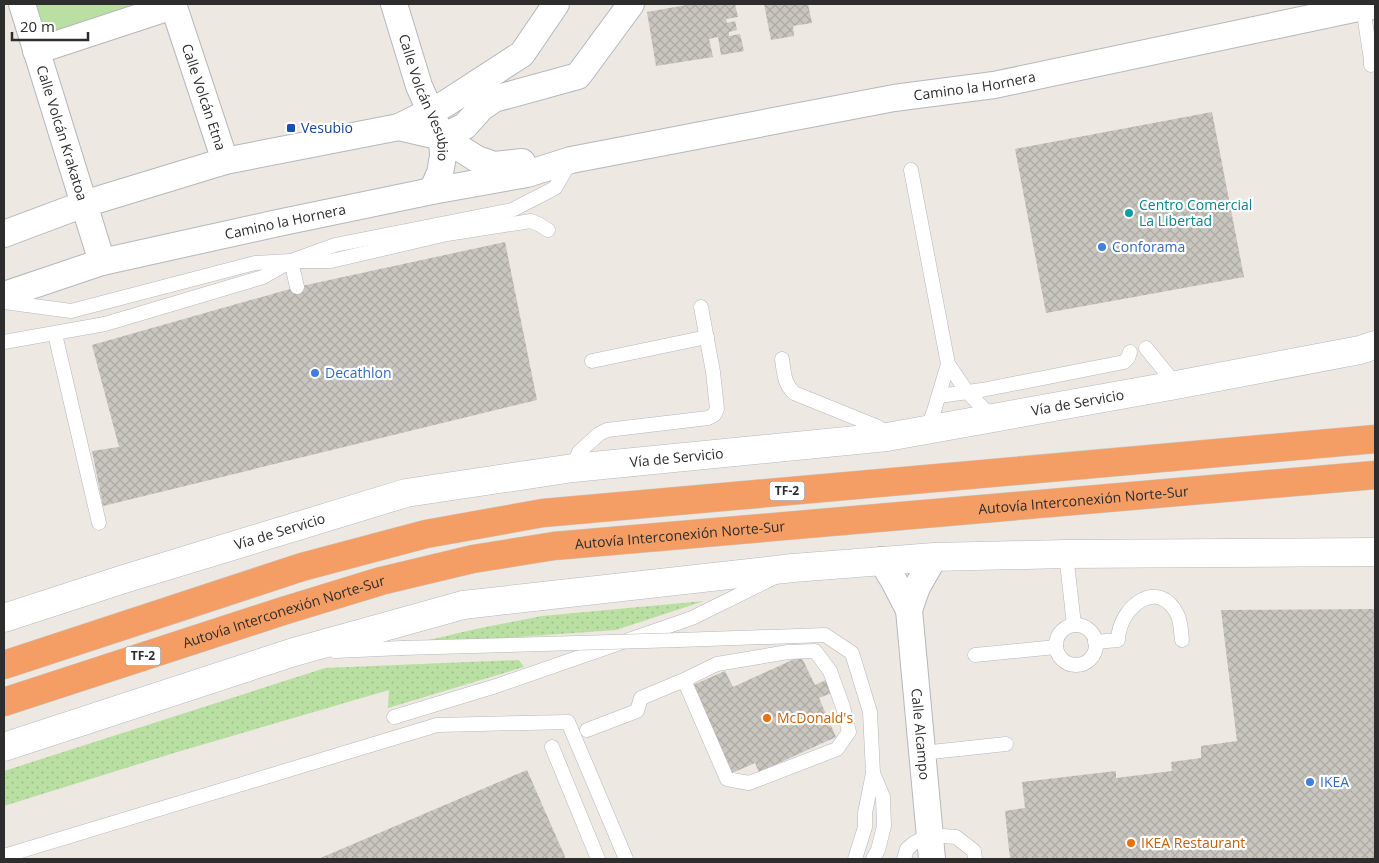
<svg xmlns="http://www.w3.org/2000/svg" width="1379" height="863" viewBox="0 0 1379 863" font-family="'Open Sans',sans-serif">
  <defs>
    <pattern id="grass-dots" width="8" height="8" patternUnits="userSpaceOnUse" patternTransform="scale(1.25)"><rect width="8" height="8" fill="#b9e0a2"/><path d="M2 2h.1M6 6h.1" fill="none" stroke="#9fc08c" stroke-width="1.8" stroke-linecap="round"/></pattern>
    <pattern id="building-cross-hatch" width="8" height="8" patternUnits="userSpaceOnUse" patternTransform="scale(1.25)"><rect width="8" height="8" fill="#c9c6bf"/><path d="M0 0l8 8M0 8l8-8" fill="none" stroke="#adaaa4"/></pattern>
  </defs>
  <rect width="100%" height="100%" fill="#ede8e1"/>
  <!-- grass -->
  <g fill="url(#grass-dots)">
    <polygon points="704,601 616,630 407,645 476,629 542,616"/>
    <polygon points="519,660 524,667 388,708 389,690 174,753 4,806 4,771 325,668"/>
  </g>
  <!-- park -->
  <polygon fill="#b9e0a2" points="31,4 146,4 50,37 39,32"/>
  <!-- building -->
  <g fill="url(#building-cross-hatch)">
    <polygon points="692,4 735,4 738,17 726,19 727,23 735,21 737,30 729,32 729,36 740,34 744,51 721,55 718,37 709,39 713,57 656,66 647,12"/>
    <polygon points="764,4 808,4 812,23 793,26 794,36 771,40"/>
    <polygon points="1212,112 1244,277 1046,313 1015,149"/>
    <polygon points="505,242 537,400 103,506 92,451 119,447 92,345 297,287"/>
    <polygon points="1375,609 1375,859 1010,859 1005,811 1025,808 1022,782 1116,771 1116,778 1172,771 1171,762 1201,758 1201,746 1237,741 1221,610"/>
    <polygon points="801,656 815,685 828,679 834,692 819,698 836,737 759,772 755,763 730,774 693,685 725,671 733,687"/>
    <polygon points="527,770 566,859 318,859"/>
  </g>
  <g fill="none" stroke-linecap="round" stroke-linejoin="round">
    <defs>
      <g id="lane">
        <polyline points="1363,7 1371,60 1371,65"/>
        <polyline points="911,170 948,364 967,392 993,418"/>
        <polyline points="291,261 297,287"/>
        <polyline points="4,302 71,311 255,263 291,261 335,245 512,210 555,188 570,162"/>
        <polyline points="55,334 99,523"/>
        <polyline points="4,342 105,324 263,277 291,261 331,261 447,234 531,221 540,225 548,230"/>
        <polyline points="1146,348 1176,385"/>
        <path d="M 782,359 C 784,372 784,384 794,393 L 878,427 L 886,436"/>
        <polyline points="592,361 707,337"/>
        <polyline points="939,396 982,390 1124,362 1128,358 1130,352"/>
        <polyline points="926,431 934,411 948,364"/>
        <polyline points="573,468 579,452 599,434 607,430 708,418 714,415 717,409 713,372 701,307"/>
        <polyline points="1066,554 1074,625"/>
        <circle cx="1076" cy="645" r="20"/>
        <polyline points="679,640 825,635 852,653 870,712 873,773 883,797 884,826 878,850 873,859"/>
        <path d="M 1095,642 L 1118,640 C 1119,606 1160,576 1178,616 C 1181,623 1181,633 1182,640"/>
        <polyline points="335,651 402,648"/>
        <polyline points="975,655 1056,647"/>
        <polyline points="394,717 496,686 692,618 773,578"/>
        <polyline points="587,730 637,711 641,698 684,680 717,664 788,652 815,651 830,671 843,707 849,732 837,749 749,783 727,779 684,680"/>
        <polyline points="552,747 598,859"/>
        <polyline points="922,753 1006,744"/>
        <polyline points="4,856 437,725 568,722 626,859"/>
        <polyline points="855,859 865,827 865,813 873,773"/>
        <polyline points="904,859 907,849 914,843 930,835 956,837 974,851 975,859"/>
      </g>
      <g id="street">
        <path id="s1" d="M 22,4 L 102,262"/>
        <path id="s2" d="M 173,4 L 225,161"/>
        <path id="s3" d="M 394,4 L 419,86 L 442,137 L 443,156 L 440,173 L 432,191"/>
        <polyline points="36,51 173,6"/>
        <polyline points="399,127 445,104 522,54 556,4"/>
        <polyline points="442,137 465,126 481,108 494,99 578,76 631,4"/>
        <polyline points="4,234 84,204 225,161 399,127 442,137 477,159 494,165 522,162"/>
        <path id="s4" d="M 4,295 L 102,262 L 278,223 L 432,191 L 527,174 L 571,160 L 894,98 L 994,85 L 1363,7 L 1375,6"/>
        <path id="s5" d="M 881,560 L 894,581 L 909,610 L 932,859"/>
        <polyline points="909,610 917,587 934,557"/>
      </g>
      <g id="secondary">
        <path id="s6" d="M 4,618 L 124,579 L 406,493 L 573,468 L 887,437 L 1176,385 L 1360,350 L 1375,345"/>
        <polyline points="4,747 294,652 463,605 793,568 934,557 1066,554 1375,552"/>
      </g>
      <g id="highway">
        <polyline points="4,665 302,567 426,534 543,513 1375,439"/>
        <path id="s7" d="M 4,702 L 283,611 L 381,581 L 473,559 L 554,546 L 1375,475"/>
      </g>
    </defs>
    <!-- lane casing -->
    <use href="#lane" stroke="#b4b7bf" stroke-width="15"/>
    <!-- street casing -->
    <use href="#street" stroke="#b4b7bf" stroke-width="28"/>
    <!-- secondary casing -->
    <use href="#secondary" stroke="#b4b7bf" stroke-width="29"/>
    <!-- highway casing -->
    <use href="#highway" stroke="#c8c8c8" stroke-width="29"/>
    <!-- lane -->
    <use href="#lane" stroke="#fff" stroke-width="14"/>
    <!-- street -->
    <use href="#street" stroke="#fff" stroke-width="26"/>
    <!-- secondary -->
    <use href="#secondary" stroke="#fff" stroke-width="28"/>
    <!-- highway -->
    <use href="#highway" stroke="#f49e66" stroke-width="28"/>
    <defs>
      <polyline id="lane-bridge" points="402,648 679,640"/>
    </defs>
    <!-- lane-bridge casing -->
    <use href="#lane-bridge" stroke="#b4b7bf" stroke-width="15" stroke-linecap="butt"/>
    <!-- lane-bridge -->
    <use href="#lane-bridge" stroke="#fff" stroke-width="14"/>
  </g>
  <!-- markers -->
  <rect fill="#1a4fb4" stroke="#fff" stroke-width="2" x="286" y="123" width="10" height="10" rx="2.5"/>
  <circle fill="#0f9aa8" stroke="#fff" stroke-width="2" cx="1129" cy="213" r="5"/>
  <g fill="#3f7fe0" stroke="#fff" stroke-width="2">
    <circle cx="1102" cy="247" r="5"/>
    <circle cx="315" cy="373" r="5"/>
    <circle cx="1310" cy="782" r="5"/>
  </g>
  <g fill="#e8710a" stroke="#fff" stroke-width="2">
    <circle cx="767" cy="718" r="5"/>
    <circle cx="1131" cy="843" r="5"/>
  </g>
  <g text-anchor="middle" stroke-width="4.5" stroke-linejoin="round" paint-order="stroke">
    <!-- shield labels -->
    <g fill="#fff" stroke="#6c6c6c" stroke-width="1">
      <rect x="769.5" y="481.5" width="35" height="19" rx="4"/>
      <rect x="125.5" y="646.5" width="35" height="19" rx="4"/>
    </g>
    <g font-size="12" font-weight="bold" fill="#2d2d2d">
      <text x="787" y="495">TF-2</text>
      <text x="143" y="660">TF-2</text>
    </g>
    <!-- street labels -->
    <g font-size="14" fill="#2d2d2d" stroke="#fff">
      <text dy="5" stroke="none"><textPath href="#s4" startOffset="994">Camino la Hornera</textPath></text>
      <text dy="5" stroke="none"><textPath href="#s2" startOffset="98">Calle Volcán Etna</textPath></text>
      <text dy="5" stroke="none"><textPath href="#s3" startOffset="99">Calle Volcán Vesubio</textPath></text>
      <text dy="5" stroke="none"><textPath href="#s1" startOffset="135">Calle Volcán Krakatoa</textPath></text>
      <text dy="5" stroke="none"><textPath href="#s4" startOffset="291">Camino la Hornera</textPath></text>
      <text dy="5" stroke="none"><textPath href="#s6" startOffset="1099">Vía de Servicio</textPath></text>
      <text dy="5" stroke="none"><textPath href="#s6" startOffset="694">Vía de Servicio</textPath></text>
      <text dy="5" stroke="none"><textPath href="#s7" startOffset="1104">Autovía Interconexión Norte-Sur</textPath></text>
      <text dy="5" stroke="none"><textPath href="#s6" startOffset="289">Vía de Servicio</textPath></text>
      <text dy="5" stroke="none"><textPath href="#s7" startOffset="699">Autovía Interconexión Norte-Sur</textPath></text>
      <text dy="5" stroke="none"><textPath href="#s7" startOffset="294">Autovía Interconexión Norte-Sur</textPath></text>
      <text dy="5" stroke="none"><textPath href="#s5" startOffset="182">Calle Alcampo</textPath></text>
    </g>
    <!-- transit labels -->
    <g font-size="14" fill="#164399" stroke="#fff" text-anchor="start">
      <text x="301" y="133">Vesubio</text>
    </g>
    <!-- culture labels -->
    <g font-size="14" fill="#0d838f" stroke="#fff" text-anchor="start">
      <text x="1139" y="210">Centro Comercial<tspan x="1139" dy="16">La Libertad</tspan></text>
    </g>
    <!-- shop labels -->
    <g font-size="14" fill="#366cbe" stroke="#fff" text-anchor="start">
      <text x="1112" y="252">Conforama</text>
      <text x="325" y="378">Decathlon</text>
      <text x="1320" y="787">IKEA</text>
    </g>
    <!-- food labels -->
    <g font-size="14" fill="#c56008" stroke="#fff" text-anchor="start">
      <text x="777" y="723">McDonald's</text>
      <text x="1141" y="848">IKEA Restaurant</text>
    </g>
  </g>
  <!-- border -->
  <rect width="1379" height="863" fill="none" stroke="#2d2d2d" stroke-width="10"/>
  <!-- scale -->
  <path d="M12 32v8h76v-8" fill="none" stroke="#2d2d2d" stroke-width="2.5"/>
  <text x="20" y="32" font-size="15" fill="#2d2d2d" stroke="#ffffff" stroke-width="4" paint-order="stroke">20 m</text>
</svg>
